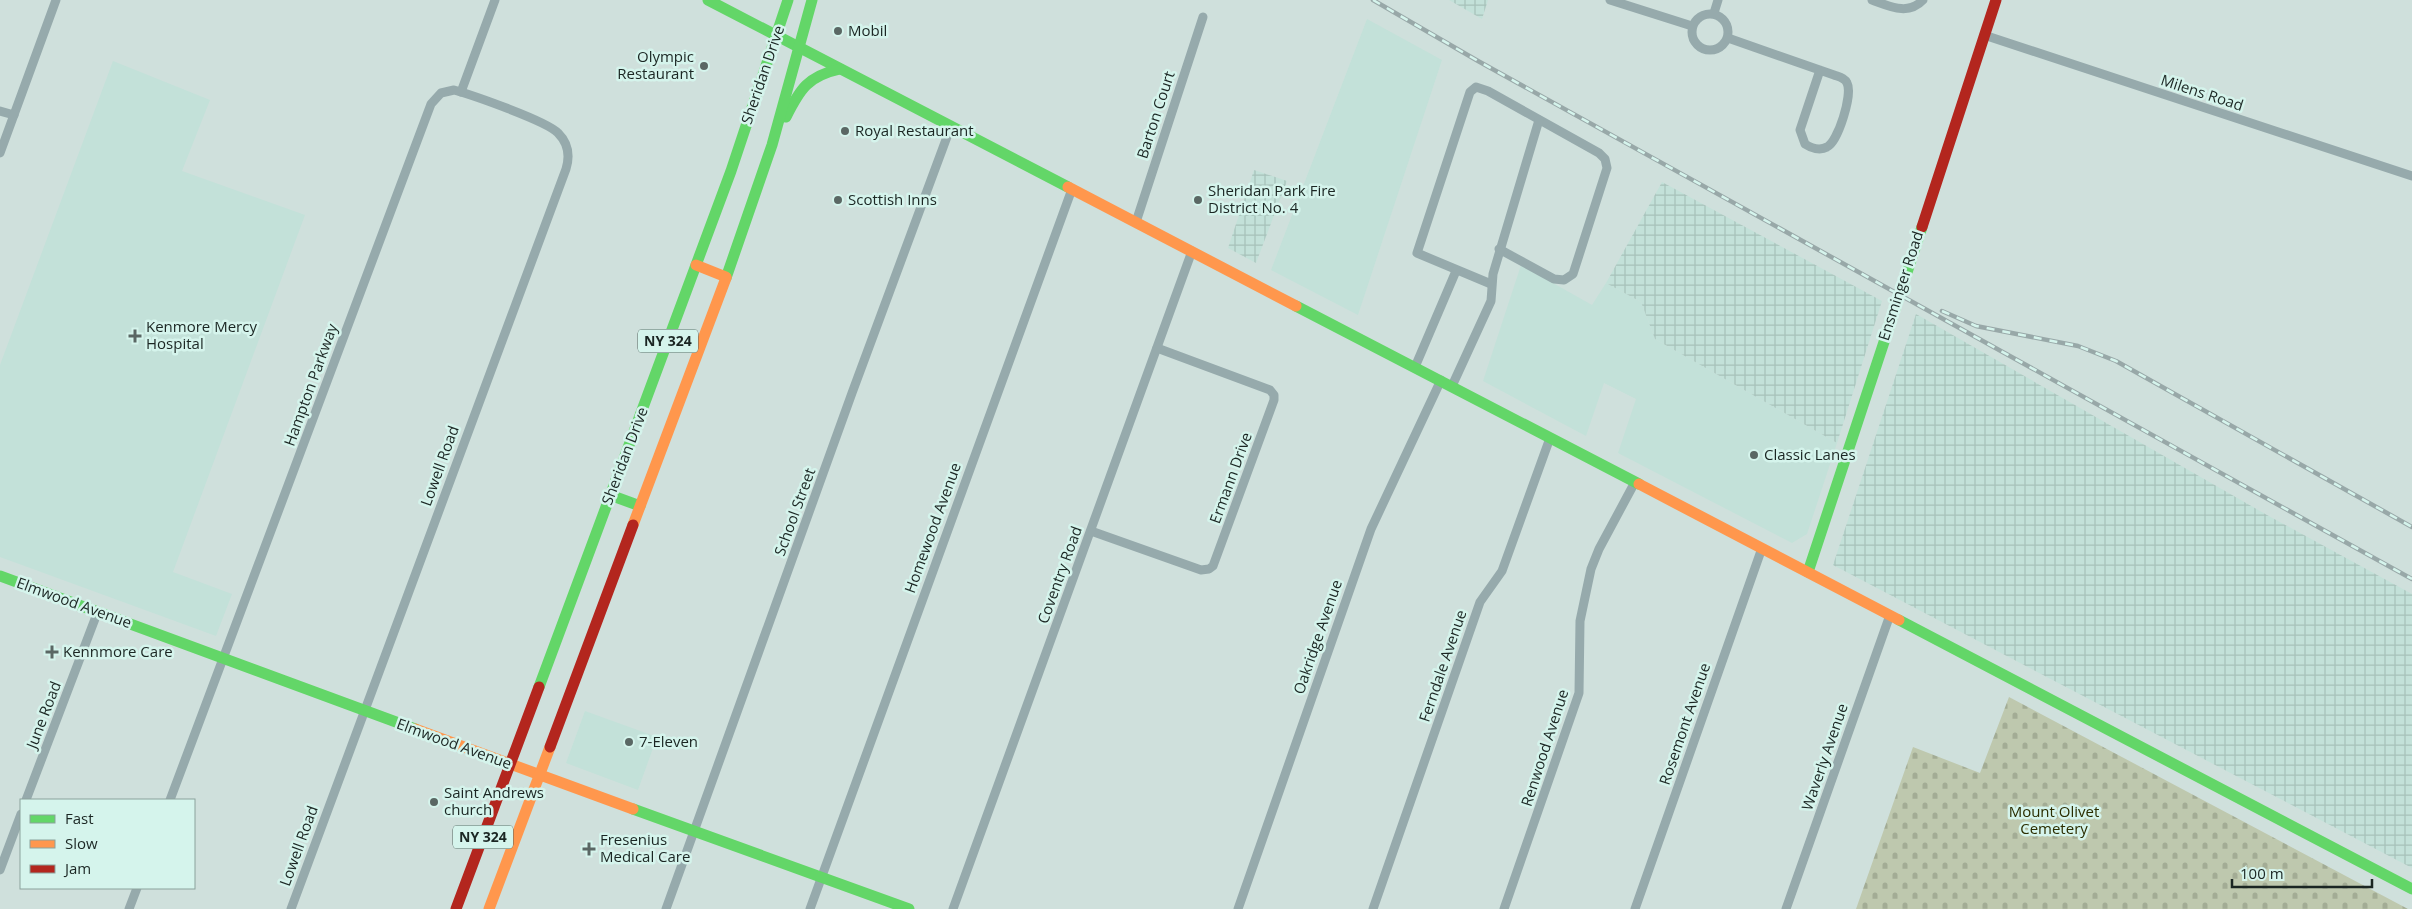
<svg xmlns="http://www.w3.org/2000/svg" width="2412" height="909" viewBox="0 0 2412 909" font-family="'Open Sans',sans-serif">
  <defs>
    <pattern id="industrial-grid" width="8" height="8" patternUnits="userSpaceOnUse" patternTransform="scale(1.25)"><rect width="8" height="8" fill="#c3e1d9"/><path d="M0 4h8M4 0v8" fill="none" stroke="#a7c1ba"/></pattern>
    <pattern id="cemetery-stones" width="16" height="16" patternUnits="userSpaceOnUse" patternTransform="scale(1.25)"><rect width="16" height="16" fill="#bec8ae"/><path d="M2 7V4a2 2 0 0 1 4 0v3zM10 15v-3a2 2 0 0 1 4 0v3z" fill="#a3ac95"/></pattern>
  </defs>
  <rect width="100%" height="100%" fill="#cfe0dc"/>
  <!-- built -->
  <g fill="#c3e1d9">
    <polygon points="1367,19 1442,60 1358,315 1271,270"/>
    <polygon points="113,61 210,100 182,171 305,215 173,572 232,594 216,636 0,557 0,365"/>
    <polygon points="1521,265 1592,305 1606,283 1641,302 1655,339 1837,443 1807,534 1792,543 1618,453 1636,399 1604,383 1586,436 1483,381"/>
    <polygon points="585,711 657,737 638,790 566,763"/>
  </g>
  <!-- industrial -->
  <g fill="url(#industrial-grid)">
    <polygon points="1449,0 1488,0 1482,19"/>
    <polygon points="1254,170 1287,181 1256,263 1228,248"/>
    <polygon points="1662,182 1882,301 1837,443 1655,339 1641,302 1606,283"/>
    <polygon points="1916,314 2267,515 2412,594 2412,868 1833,565"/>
  </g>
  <!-- cemetery -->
  <polygon fill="url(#cemetery-stones)" points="2009,697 2408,909 1856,909 1913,747 1980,773"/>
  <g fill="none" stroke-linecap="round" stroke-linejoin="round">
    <!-- street -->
    <g stroke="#96aaac" stroke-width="9">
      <polyline points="1610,0 1692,26"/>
      <path d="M 1872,0 C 1889,6 1908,16 1923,0"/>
      <polyline points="1714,13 1718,0"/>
      <circle cx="1710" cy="32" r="18"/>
      <polyline points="1984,35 2412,176"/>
      <path d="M 1728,38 L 1834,75 C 1839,77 1845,78 1847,83 C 1853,94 1838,142 1827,147 C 1820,151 1811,148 1805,144 L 1800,130 L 1820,70"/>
      <polyline points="461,92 495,0"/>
      <polyline points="0,111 14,115"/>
      <polyline points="0,153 56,0"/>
      <polyline points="1136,222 1203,17"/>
      <polyline points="1491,284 1417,253 1470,92 1476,87 1488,91 1599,153 1605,159 1607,168 1573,274 1564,280 1554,279 1499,249"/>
      <polyline points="1415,367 1456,271"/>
      <polyline points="1452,386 1491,301 1493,274 1539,120"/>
      <polyline points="1091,531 1201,570 1209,569 1213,566 1274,400 1274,395 1270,390 1157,348"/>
      <polyline points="26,800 98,611"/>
      <path d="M 170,800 L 431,104 L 441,93 L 454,90 C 472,95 547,121 558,133 C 568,143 570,156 566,169 L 291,909"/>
      <polyline points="0,870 21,814"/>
      <polyline points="129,909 137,888"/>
      <polyline points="666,909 852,393 951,126"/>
      <polyline points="810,909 1072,189"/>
      <polyline points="953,909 1192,251"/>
      <polyline points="1238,909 1371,529 1441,380"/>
      <polyline points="1373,909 1480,602 1502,571 1550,438"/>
      <polyline points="1504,909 1579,693 1580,621 1591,569 1599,549 1635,482"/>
      <polyline points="1635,909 1762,548"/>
      <polyline points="1786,909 1890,615"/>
    </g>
    <!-- fast -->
    <g stroke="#63d668" stroke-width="11">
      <polyline points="708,0 1068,187"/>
      <path d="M 786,117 C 800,89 808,76 840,69"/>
      <polyline points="726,278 772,145 812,0"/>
      <polyline points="1296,306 1639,484"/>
      <polyline points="610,495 640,506"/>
      <polyline points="1808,572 1922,227"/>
      <polyline points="0,576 415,729"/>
      <polyline points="1899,620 2412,889"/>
      <polyline points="539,687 731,171 788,0"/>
      <polyline points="633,809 909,909"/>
    </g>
    <!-- slow -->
    <g stroke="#ff974d" stroke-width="11">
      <polyline points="1068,187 1296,306"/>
      <polyline points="696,265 726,277"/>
      <polyline points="1639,484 1899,620"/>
      <polyline points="633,525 726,278"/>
      <polyline points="415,729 633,809"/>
      <polyline points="489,909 550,747"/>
    </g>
    <!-- jam -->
    <g stroke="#b3261e" stroke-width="11">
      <polyline points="1922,227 1996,0"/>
      <polyline points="550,747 633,525"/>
      <polyline points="456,909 539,687"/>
    </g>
    <defs>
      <g id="rail">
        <polyline points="1373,0 1478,61 2412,579"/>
        <polyline points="1942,311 1976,326 2078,346 2116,361 2412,527"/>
      </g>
    </defs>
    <!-- rail casing -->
    <use href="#rail" stroke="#98a8a8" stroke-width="4.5"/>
    <!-- rail -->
    <use href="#rail" stroke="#d5f4ec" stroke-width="2.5" stroke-dasharray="8" stroke-linecap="butt"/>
  </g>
  <!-- markers -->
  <g fill="#5a6764" stroke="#d5f4ec" stroke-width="2">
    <circle cx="838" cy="31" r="5"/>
    <circle cx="704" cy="66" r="5"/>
    <circle cx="845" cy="131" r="5"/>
    <circle cx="838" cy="200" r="5"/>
    <circle cx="1198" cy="200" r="5"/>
    <path d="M132.5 328.5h5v5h5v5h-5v5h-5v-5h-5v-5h5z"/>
    <circle cx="1754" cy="455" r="5"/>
    <path d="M49.5 644.5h5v5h5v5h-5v5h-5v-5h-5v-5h5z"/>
    <circle cx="629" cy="742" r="5"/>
    <circle cx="434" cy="802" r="5"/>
    <path d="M586.5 841.5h5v5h5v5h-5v5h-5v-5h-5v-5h5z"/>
  </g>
  <g text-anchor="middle" stroke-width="5" stroke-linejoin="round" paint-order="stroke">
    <!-- shield labels -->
    <g fill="#d5f4ec" stroke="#53645f" stroke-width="1">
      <rect x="638" y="329.5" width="60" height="23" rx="4"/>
      <rect x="453" y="825.5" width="60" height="23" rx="4"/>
    </g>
    <g font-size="14" font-weight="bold" fill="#1b2623">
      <text x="668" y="346">NY 324</text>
      <text x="483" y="842">NY 324</text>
    </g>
    <!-- poi labels -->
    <g font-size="15" fill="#1b2623" stroke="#d5f4ec" text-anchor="start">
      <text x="848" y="36">Mobil</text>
      <text x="694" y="62" text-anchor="end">Olympic<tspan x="694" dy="17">Restaurant</tspan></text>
      <text x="855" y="136">Royal Restaurant</text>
      <text x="1208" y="196">Sheridan Park Fire<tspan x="1208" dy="17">District No. 4</tspan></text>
      <text x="848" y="205">Scottish Inns</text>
      <text x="146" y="332">Kenmore Mercy<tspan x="146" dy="17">Hospital</tspan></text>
      <text x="1764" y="460">Classic Lanes</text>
      <text x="63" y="657">Kennmore Care</text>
      <text x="639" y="747">7-Eleven</text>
      <text x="444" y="798">Saint Andrews<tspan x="444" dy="17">church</tspan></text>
      <text x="600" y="845">Fresenius<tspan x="600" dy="17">Medical Care</tspan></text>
    </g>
    <!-- street labels -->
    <g font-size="15" fill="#1b2623" stroke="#d5f4ec">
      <text transform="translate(763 75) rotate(-71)" y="5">Sheridan Drive</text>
      <text transform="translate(2202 93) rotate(18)" y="5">Milens Road</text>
      <text transform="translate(1156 115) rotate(-72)" y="5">Barton Court</text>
      <text transform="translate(1901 286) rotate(-72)" y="5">Ensminger Road</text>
      <text transform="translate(311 385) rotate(-70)" y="5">Hampton Parkway</text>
      <text transform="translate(625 456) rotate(-69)" y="5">Sheridan Drive</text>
      <text transform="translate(440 466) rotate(-70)" y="5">Lowell Road</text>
      <text transform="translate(1231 478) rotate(-70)" y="5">Ermann Drive</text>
      <text transform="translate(795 512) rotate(-70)" y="5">School Street</text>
      <text transform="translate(933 528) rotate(-70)" y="5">Homewood Avenue</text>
      <text transform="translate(1060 575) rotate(-70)" y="5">Coventry Road</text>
      <text transform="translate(74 603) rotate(20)" y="5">Elmwood Avenue</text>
      <text transform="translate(1318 637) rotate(-71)" y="5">Oakridge Avenue</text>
      <text transform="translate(1443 666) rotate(-71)" y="5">Ferndale Avenue</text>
      <text transform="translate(44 715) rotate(-69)" y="5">June Road</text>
      <text transform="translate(1685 724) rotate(-71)" y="5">Rosemont Avenue</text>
      <text transform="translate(454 744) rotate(20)" y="5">Elmwood Avenue</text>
      <text transform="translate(1545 748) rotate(-72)" y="5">Renwood Avenue</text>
      <text transform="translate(1825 757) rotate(-71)" y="5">Waverly Avenue</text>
      <text transform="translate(299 846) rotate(-70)" y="5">Lowell Road</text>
    </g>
    <!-- park labels -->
    <g font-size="15" fill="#2b2d00" stroke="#d5f4ec">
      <text x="2054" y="817">Mount Olivet<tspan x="2054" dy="17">Cemetery</tspan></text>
    </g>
  </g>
  <!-- legend -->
  <rect x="20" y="799" width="175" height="90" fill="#d5f4ec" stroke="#8ba29c"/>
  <rect x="30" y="815" width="25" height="8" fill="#63d668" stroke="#8ba29c"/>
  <text x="65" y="824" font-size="15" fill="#1b2623">Fast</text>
  <rect x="30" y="840" width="25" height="8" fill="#ff974d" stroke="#8ba29c"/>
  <text x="65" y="849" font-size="15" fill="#1b2623">Slow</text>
  <rect x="30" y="865" width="25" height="8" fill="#b3261e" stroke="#8ba29c"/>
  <text x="65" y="874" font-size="15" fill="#1b2623">Jam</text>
  <!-- scale -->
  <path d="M2232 879v8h140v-8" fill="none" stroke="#1b2623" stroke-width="2.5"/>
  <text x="2240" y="879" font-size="15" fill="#1b2623" stroke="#d5f4ec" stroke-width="4" paint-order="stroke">100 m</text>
</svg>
